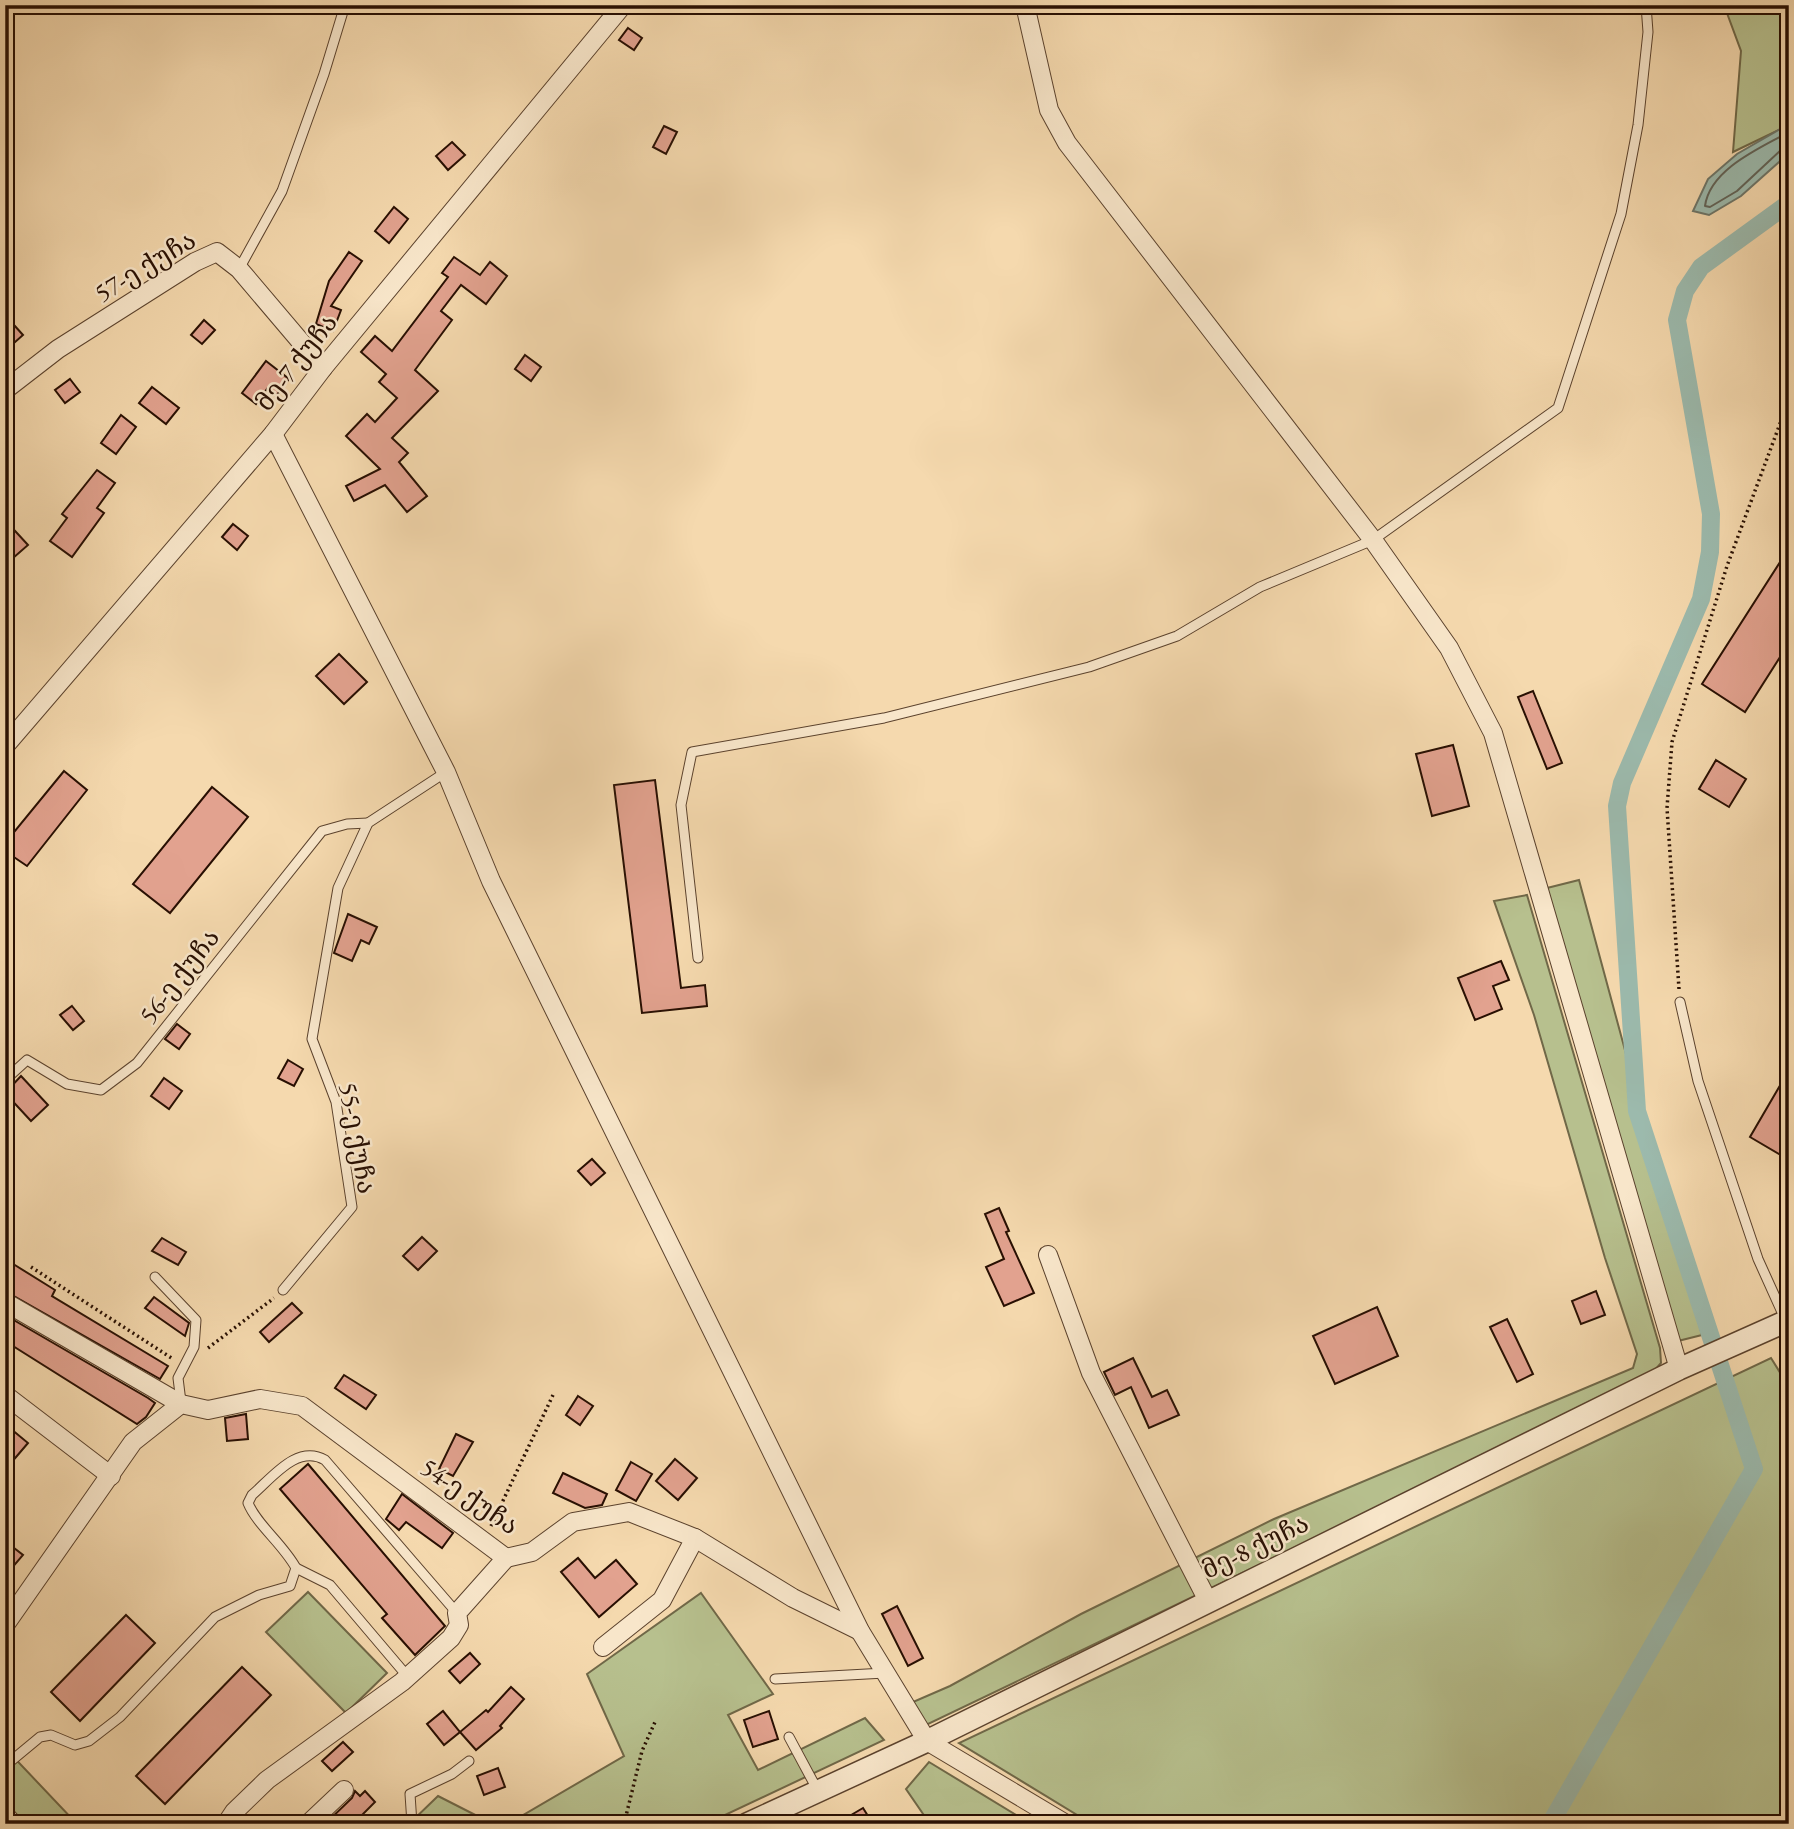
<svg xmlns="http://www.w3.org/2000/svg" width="1794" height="1829" viewBox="0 0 1794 1829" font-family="'EB Garamond','Noto Serif Georgian',serif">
  <rect width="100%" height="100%" fill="#f5d9ae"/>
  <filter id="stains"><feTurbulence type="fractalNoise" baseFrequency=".00286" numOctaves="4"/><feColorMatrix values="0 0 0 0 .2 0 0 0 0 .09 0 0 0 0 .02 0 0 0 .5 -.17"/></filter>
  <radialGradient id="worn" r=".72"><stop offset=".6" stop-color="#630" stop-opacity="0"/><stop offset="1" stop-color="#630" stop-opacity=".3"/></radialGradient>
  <!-- green -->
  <g fill="#b7c08e" stroke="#706848" stroke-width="2">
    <polygon points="1724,5 1784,5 1789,40 1789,125 1733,152 1741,51"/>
    <polygon points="1579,880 1702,1335 1670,1343 1547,888"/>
    <polygon points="1527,895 1660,1348 1661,1363 1648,1378 926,1725 913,1702 950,1686 1081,1614 1274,1519 1633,1368 1637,1354 1605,1258 1534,1015 1494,901"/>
    <polygon points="1771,1358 1789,1387 1789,1824 1092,1824 959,1743"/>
    <polygon points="308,1592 387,1673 346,1713 266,1632"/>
    <polygon points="701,1593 773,1694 728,1715 758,1770 865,1718 884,1740 706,1824 508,1824 624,1756 587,1674"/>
    <polygon points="5,1748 77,1824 25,1824 5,1802"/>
    <polygon points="929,1762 1031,1824 930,1824 906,1789"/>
    <polygon points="438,1796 493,1824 409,1824"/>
  </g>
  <!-- water -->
  <polygon fill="#9cbaad" stroke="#6e7669" stroke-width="2" points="1789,124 1789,153 1741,196 1709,215 1693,211 1708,179 1737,154"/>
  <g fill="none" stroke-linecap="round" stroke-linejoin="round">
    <!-- shore -->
    <path stroke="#626458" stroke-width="2" d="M 1789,132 C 1760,148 1710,169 1705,206 L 1710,207 L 1737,191 L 1781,150 L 1789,148"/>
    <!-- canal -->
    <polyline stroke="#9cbaad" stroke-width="18" points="1550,1824 1754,1469 1637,1111 1617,806 1622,783 1701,599 1710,552 1711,514 1677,320 1685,291 1701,267 1789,203"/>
  </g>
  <!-- building -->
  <g fill="#e2a28f" stroke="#280f02" stroke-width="2">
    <polygon points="628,28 642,38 634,50 619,40"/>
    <polygon points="664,126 677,132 666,154 653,147"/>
    <polygon points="452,142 465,155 448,170 436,156"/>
    <polygon points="394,207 408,219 389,243 375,231"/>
    <polygon points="349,252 362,261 331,306 341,310 333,331 316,324 329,281"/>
    <polygon points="454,257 480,275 490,262 507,276 486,304 461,285 441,311 452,320 415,370 438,391 392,438 408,453 399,462 427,496 407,512 385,485 354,501 346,486 380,469 346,436 367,414 375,422 397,398 379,382 386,374 361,352 375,336 392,351 448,277 442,273"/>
    <polygon points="5,315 23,335 5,351"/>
    <polygon points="204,320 215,330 202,344 191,335"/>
    <polygon points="525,355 541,367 531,381 515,369"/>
    <polygon points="266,361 289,379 276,396 267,389 256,404 242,393"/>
    <polygon points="70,379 80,392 65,403 55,390"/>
    <polygon points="152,387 179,408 166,424 139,403"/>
    <polygon points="121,415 136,427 116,454 101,443"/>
    <polygon points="97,470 115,483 97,508 104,513 72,557 50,541 67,518 62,514"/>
    <polygon points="5,520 28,545 5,565"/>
    <polygon points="233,524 248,536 237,550 222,537"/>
    <polygon points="1789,548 1789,643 1745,712 1702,684"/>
    <polygon points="339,654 367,682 344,704 316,676"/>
    <polygon points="1533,691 1562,763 1547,769 1518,697"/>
    <polygon points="1453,745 1469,806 1432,816 1416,754"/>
    <polygon points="1716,760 1746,779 1729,807 1699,789"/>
    <polygon points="64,771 87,790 27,866 5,851 5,843"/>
    <polygon points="655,780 681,988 705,985 707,1006 642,1013 614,785"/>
    <polygon points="212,787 248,817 170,913 133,884"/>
    <polygon points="348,914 377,927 369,944 361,940 352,961 334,953"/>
    <polygon points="1501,961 1509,980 1493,986 1502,1009 1475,1020 1458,978"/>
    <polygon points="72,1006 84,1021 73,1030 60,1015"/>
    <polygon points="177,1024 190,1034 179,1049 165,1039"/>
    <polygon points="288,1060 303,1069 294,1086 278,1078"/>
    <polygon points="1789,1070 1789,1160 1750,1137"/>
    <polygon points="21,1076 48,1105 31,1121 5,1093"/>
    <polygon points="164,1078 182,1091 169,1109 151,1096"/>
    <polygon points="592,1159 605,1173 591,1185 578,1171"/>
    <polygon points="999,1208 1009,1231 1006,1232 1034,1293 1004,1306 986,1267 1004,1259 985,1214"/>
    <polygon points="422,1237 437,1251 418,1270 403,1256"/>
    <polygon points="162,1238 186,1252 178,1265 152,1251"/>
    <polygon points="10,1262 55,1290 52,1296 168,1366 160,1379 5,1291 5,1270"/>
    <polygon points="1596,1291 1605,1315 1581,1324 1572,1301"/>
    <polygon points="154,1297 189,1323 185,1336 145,1308"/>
    <polygon points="292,1303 302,1313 269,1342 260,1332"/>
    <polygon points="1377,1307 1398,1356 1335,1384 1313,1336"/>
    <polygon points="5,1315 148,1398 155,1403 146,1417 137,1424 5,1341"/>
    <polygon points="1507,1319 1533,1374 1517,1382 1490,1327"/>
    <polygon points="1133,1358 1152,1397 1167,1390 1179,1415 1149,1428 1131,1387 1115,1395 1104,1372"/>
    <polygon points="344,1375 376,1395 366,1409 335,1388"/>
    <polygon points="578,1396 593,1406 580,1425 566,1415"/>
    <polygon points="246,1414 248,1439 227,1441 225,1418"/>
    <polygon points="5,1424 28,1443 5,1470"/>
    <polygon points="456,1434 473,1442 453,1476 439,1469"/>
    <polygon points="675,1459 697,1478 678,1500 656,1481"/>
    <polygon points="631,1462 652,1474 636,1501 616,1490"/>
    <polygon points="308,1464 445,1626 415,1655 382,1618 387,1614 280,1489"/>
    <polygon points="563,1473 607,1494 602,1505 585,1508 553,1493"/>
    <polygon points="402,1494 453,1533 442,1548 406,1522 399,1530 386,1519"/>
    <polygon points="5,1541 23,1555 5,1576"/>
    <polygon points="578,1558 595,1578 616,1560 637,1584 599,1617 561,1572"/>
    <polygon points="897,1606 923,1658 908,1666 882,1614"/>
    <polygon points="126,1615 155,1643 80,1721 51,1692"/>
    <polygon points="470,1653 480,1664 460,1683 449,1671"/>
    <polygon points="242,1667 271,1695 165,1804 136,1776"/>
    <polygon points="511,1687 524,1699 500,1726 502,1728 476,1750 460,1732 486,1710 488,1712"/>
    <polygon points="443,1711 460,1732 444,1745 427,1724"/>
    <polygon points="769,1711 778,1739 753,1747 744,1720"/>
    <polygon points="343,1742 353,1752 332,1771 322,1761"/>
    <polygon points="498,1768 505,1787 484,1795 477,1776"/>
    <polygon points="355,1791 360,1796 365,1791 375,1802 363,1814 372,1824 325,1824 352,1798"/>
    <polygon points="863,1808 873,1824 836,1824"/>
  </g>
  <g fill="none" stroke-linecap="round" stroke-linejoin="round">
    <defs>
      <g id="service">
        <polyline points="239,269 282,191 324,74 345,5"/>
        <polyline points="1785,410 1789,412"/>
        <polyline points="698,958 681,805 692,752 884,718 1089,667 1177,636 1260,587 1373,540 1558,408 1621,214 1638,125 1648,32 1646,5"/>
        <polyline points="1680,1002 1698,1081 1758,1259 1786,1321"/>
        <polyline points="5,1080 27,1060 67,1084 101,1090 137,1063 322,831 347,824 368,823"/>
        <polyline points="155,1277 196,1320 194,1347 178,1378 181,1402"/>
        <polyline points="283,1290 352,1207 336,1102 312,1039 338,888 368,823 446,772"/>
        <polyline points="296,1568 330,1585 408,1677"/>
        <polyline points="775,1679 885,1673"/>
        <polyline points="789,1737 818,1791"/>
        <path d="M 5,1766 L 40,1737 L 51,1735 L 75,1745 L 89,1741 L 120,1717 L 215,1617 L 259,1595 L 290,1586 L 296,1568 C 283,1544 257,1525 248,1503 L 252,1495 C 273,1477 297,1444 325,1460 L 457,1613"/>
        <polyline points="412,1824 410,1794 452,1774 469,1761"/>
      </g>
      <g id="minor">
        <polyline points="1025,5 1049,110 1067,143 1373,540 1449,648 1493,733 1679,1369"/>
        <polyline points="5,390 58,349 195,262 217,252 239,269 323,368"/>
        <polyline points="273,434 446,772 491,881 860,1631 927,1741 1066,1824"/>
        <polyline points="5,746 273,434 323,368 623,5"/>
        <polyline points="1048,1255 1091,1373 1208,1601"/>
        <polyline points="5,1302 181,1404"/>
        <polyline points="5,1395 111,1476"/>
        <polyline points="5,1625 133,1442 181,1404 208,1410 260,1399 302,1406 506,1558 532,1552 573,1522 629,1512 695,1538 793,1598 860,1631"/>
        <polyline points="603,1647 662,1600 695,1538"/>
        <polyline points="5,1815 13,1824"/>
        <polyline points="226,1824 234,1812 267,1780 402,1682 451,1638 459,1625 457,1613 506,1558"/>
        <polyline points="308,1824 344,1790"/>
      </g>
      <polyline id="tertiary" points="747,1824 927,1741 1679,1369 1789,1320"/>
    </defs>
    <!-- service casing -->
    <use href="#service" stroke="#5b422d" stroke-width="11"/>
    <!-- minor casing -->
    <use href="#minor" stroke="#5b422d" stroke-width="20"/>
    <!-- tertiary casing -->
    <use href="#tertiary" stroke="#5b422d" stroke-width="24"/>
    <!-- path -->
    <g stroke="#280f02" stroke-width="3.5" stroke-dasharray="2 3.5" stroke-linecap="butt">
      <polyline points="1679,989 1667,808 1672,742 1727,566 1781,421"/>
      <polyline points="31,1267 173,1359"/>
      <polyline points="208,1348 274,1298"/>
      <polyline points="491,1526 553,1395"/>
      <polyline points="624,1824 642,1751 655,1722"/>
    </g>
    <!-- service -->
    <use href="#service" stroke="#f8e6ca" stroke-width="9"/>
    <!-- minor -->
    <use href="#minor" stroke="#f8e6ca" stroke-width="18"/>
    <!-- tertiary -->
    <use href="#tertiary" stroke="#f8e6ca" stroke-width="21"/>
  </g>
  <g text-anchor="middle" stroke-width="5" stroke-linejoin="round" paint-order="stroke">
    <!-- street labels -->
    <g font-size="26" fill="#280f02" stroke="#f8e6ca">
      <text transform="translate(145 266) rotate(-31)" y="9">57-ე ქუჩა</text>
      <text transform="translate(296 362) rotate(-52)" y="9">მე-7 ქუჩა</text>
      <text transform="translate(179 976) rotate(-52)" y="9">56-ე ქუჩა</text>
      <text transform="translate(358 1138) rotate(80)" y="9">55-ე ქუჩა</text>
      <text transform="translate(470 1496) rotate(35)" y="9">54-ე ქუჩა</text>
      <text transform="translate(1255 1546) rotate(-26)" y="9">მე-8 ქუჩა</text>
    </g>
  </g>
  <!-- margin -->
  <rect width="1794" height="1829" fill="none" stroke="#f5d9ae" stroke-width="28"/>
  <rect x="7" y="7" width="1780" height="1815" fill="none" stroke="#280f02" stroke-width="3.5"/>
  <rect x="14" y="14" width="1766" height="1801" fill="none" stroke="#280f02" stroke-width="2"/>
  <rect width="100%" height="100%" filter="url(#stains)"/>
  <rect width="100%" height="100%" fill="url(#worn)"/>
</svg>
